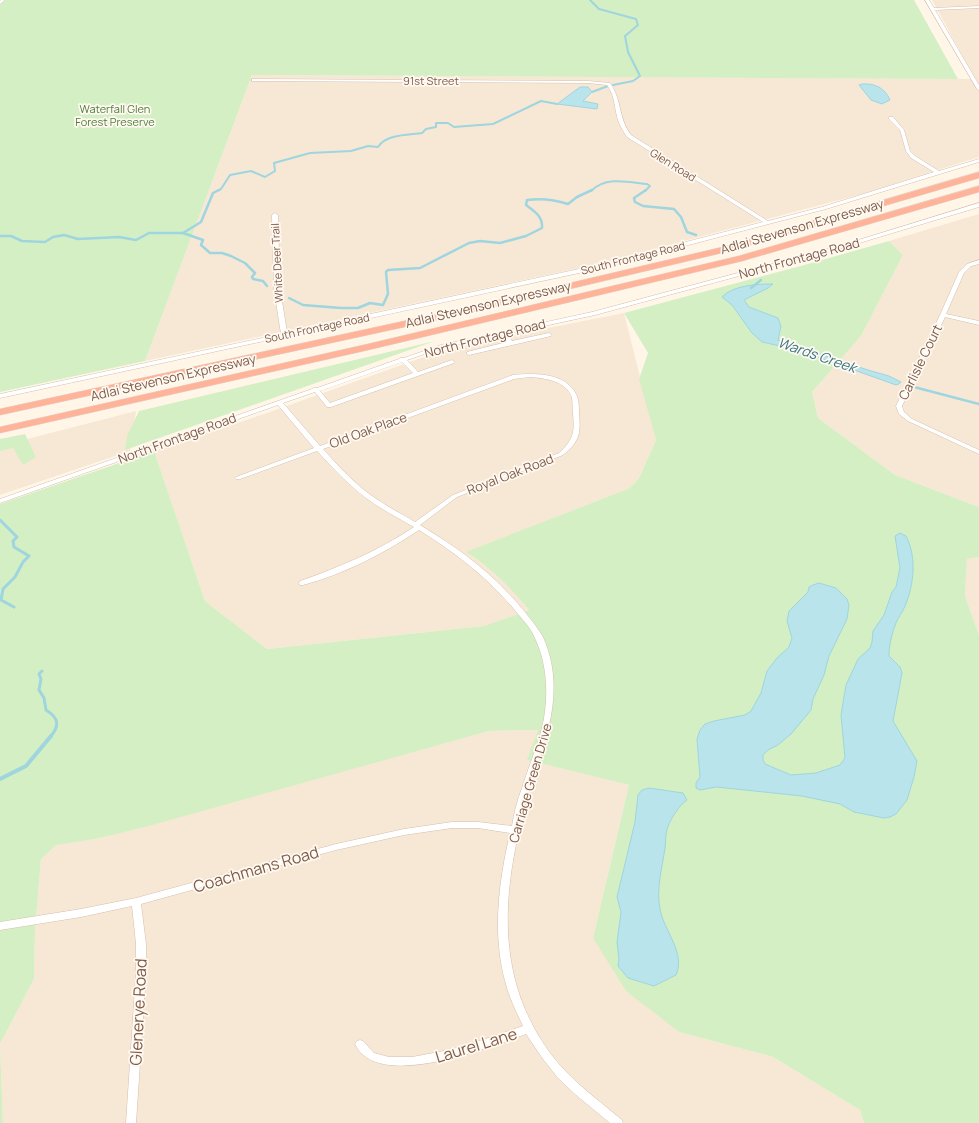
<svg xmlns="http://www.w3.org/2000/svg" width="979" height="1123" viewBox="0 0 979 1123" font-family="Manrope,sans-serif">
  <rect width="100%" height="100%" fill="#fff6e8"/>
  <!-- residential -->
  <g fill="#f7e8d5">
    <polygon points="932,0 979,0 979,157 862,194 593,265 145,361 252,75 975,79"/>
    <polygon points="979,214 979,507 895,475 818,418 812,392 861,336 903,255 889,241"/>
    <polygon points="624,313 656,440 639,478 630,488 467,552 494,573 513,591 529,610 484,626 267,649 205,601 154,451 267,413 421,358 493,339"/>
    <polygon points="136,411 130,451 0,495 0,446"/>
    <polygon points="979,557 979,635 965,596 967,559"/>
    <polygon points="538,730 528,760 629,785 593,938 679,1032 773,1057 860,1110 864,1123 3,1123 0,1044 34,979 35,931 41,858 56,844 95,839 489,731"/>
  </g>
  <!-- green -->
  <g fill="#d5efc4">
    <polygon points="0,0 914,0 958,79 252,75 145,361 0,392"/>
    <path d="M 889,241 L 903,255 L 861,336 L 812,392 L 818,418 L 895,475 L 979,507 L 979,557 L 967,559 L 965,596 L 979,635 L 979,1123 L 864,1123 L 860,1110 L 773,1057 L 679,1032 L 626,991 L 593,938 L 629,785 L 527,760 L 538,730 L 489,731 L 145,827 L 95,839 L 56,845 L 41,859 L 35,931 L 34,979 L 0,1044 L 3,1123 L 0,1123 L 0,504 L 154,451 L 205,601 L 267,649 L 484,626 L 529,610 C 511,588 491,568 466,552 L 630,488 L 639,478 L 656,440 L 639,379 L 648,353 L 624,313 L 801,266 Z"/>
    <polygon points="435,341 125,450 127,436 139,411"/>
    <polygon points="25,434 36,457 23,465 13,448 0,451 0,439"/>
  </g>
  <!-- water -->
  <g fill="#b9e4eb" stroke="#9ed5df">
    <path d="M 862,84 C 875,83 885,88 890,100 L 882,104 L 871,100 L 859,85 Z"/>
    <polygon points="580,87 588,87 592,92 583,101 598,104 597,109 557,104"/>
    <path d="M 773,284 L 768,288 L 744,300 L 749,307 L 778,318 L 781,326 L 778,340 L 868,370 L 889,376 L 901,382 L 899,384 L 896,385 L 798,350 L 762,342 L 752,333 L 732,305 L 722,297 C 733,285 758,284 773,284 Z"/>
    <path d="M 900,533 L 906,536 C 917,557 914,585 905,606 C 903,612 898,617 896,623 C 892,633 889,645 889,656 L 900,667 L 902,673 L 893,721 L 917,761 L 914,777 L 907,800 L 896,814 L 890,817 L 884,818 L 854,812 L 840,804 L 802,796 L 716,787 L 700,790 L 696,788 L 696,783 L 700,777 L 697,739 L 700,730 L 705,724 L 714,721 L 745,715 L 751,711 L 761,693 L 767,671 L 777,658 L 789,647 L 792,638 L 787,621 L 789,611 L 808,592 L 809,587 L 813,585 L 819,583 L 836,588 L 847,599 L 849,605 L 847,619 L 829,656 L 824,675 L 813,699 L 811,710 L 791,734 L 778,745 L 768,750 L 763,755 L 763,760 L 765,764 L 791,775 L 816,773 L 840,765 L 845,758 L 841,715 L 846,685 L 858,659 L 870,648 L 872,642 L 873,631 L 884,615 L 892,592 L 896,587 L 900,568 L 895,536 Z"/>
    <path d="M 649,788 L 683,793 L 687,800 C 679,805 669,821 667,830 C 665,836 666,842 665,848 C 662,869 656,889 660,909 C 664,931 686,953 676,975 L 654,986 L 628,978 L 618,966 L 619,959 L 617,942 L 621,912 L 617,897 L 635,822 L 638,795 L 642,790 Z"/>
  </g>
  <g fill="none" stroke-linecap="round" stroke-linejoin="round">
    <!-- stream-far3 -->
    <g stroke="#9ed5df" stroke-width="2">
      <polyline points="590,0 599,9 636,19 638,25 625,36 628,52 640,76 633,81 613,85"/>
      <polyline points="592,92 608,86"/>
      <path d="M 217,191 L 221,189 L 230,175 L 251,171 L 265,177 L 275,171 L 274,163 L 310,153 L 351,151 L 368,146 L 378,147 C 386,134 408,135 422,133 L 426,129 L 436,127 L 436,123 L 448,123 L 454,127 L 493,124 L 541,101 L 557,104"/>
      <path d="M 591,191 C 606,176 628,182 647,184 L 650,186 L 645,191"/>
    </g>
    <!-- stream-far2 -->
    <g stroke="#9ed5df" stroke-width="2.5">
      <polyline points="646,190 634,198 635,202 643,206 674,209 681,217 687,232 696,235"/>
      <polyline points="183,233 203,240 201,245 210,253 222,253 231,256 245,263 255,273 252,277 253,279 263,281 267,286"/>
      <polyline points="0,236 11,236 22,241 45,242 53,237 64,235 78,239 119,237 136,240 149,233 183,233 201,222 213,193 219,190"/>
      <polyline points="751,288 761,280"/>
      <path d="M 289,298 L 303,305 L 341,308 L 358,308 L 370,303 L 383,305 L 388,294 L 386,272 L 388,270 L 420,268 L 469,243 L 480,241 L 500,243 L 526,236 L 542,228 C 543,216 534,211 526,205 L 527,200 C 542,198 553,199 568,204 L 577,197 L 592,190"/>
      <polyline points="914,387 979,404"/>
    </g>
    <!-- stream-far1 -->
    <g stroke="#9ed5df" stroke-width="3">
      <polyline points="0,520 17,537 13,541 14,547 29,556 23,562 15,577 3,589 1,600 14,607"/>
      <path d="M 42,671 L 39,674 L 41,679 L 39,690 L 44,698 L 46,710 C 59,718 60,726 50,737"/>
    </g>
    <!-- stream -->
    <polyline stroke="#9ed5df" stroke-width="4" points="0,779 26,766 51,736"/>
    <defs>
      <g id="street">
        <polygon points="1,0 5,0 0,4 0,1"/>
        <polygon points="925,0 929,0 934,8 979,6 979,8 935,10 979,85 979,90 977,89"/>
        <path d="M 252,79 L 588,81 L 610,83 C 622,99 618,118 631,135 L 768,221 L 822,207 L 934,172 L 911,158 L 906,151 L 900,130 L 889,119 L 889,117 L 893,117 L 904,130 L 910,151 L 915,156 L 939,171 L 979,159 L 979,162 L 826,209 L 593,270 L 0,398 L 0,394 L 281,334 L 274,289 L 272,215 L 275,213 L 278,215 L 280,289 L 287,332 L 593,266 L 763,222 L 627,137 C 624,132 621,128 619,123 C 614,110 616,97 607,85 L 588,83 L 254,81 L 252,81 Z"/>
        <path d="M 979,203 L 979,207 L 846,247 L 595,315 L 507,334 L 512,341 L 549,333 L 552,335 L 551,336 L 469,355 L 467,354 L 467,352 L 507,342 L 502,335 L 445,347 L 407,360 L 418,372 L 452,360 L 455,362 L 454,363 L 331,407 L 327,407 L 315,392 L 283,403 L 320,446 L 513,375 C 535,373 566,372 577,396 C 579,401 579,409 579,414 C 581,434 579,442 563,455 L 457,497 L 420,525 C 461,550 493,573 524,611 C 531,620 538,628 543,637 C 566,689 547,737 530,787 C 525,802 522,819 518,835 C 501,912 501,986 550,1053 C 569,1079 597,1099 622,1120 L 623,1123 L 610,1123 L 576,1095 L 558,1078 L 543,1059 L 526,1034 C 490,1047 377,1092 355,1044 L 357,1041 L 360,1040 L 363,1041 L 374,1053 L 389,1057 L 412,1057 L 439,1052 L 465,1046 L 523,1026 C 516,1011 509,997 505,981 C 492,932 499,881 510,833 L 478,828 L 452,828 L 404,835 L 336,850 L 141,904 L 146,944 L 146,973 L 136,1123 L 126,1123 L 136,973 L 136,944 L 132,906 L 81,917 L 0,930 L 0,922 L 81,909 L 136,898 L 336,844 L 404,829 L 452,822 L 478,822 L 512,826 C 514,813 517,801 522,788 C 528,768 537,748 542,728 C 549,698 548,664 534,636 C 530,627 524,621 518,614 C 490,579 456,553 419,530 C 383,554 344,574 303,585 L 300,585 L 299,583 L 300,581 C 340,567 378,551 414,527 C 398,518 381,509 366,498 C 348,484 333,468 317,451 L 240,479 L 236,479 L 235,478 L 236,477 L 314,448 L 278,405 L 0,503 L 0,499 L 312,389 L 313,388 L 317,388 L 399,359 L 400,358 L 404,358 L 441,345 L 500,332 L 503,330 L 505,331 L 592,312 L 842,245 ZM 402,362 L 413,373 L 330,403 L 320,391 ZM 530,377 C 545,378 567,381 572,398 C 573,403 572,409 573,414 C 575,433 573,440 559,453 L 453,495 L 415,522 C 400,513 386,506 372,496 C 354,483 338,466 323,449 L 514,379 Z"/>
        <polygon points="979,260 979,264 971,266 964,273 946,314 979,321 979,325 945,317 902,406 904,412 912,419 979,450 979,454 908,421 899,414 896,406 940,315 959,272 967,264"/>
      </g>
      <g id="highway">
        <polygon points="979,172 979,178 730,251 464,314 0,415 0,409 464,308 727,246"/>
        <polygon points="979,186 979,192 742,261 368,350 0,433 0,427 368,344 739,256"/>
      </g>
    </defs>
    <!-- street casing -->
    <use href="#street" stroke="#d5bfae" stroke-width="1"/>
    <!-- highway casing -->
    <use href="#highway" stroke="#ddd4cf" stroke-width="1"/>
    <!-- street -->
    <use href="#street" fill="#fff" fill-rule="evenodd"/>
    <!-- highway -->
    <use href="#highway" fill="#ffb399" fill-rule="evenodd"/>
  </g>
  <g text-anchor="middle" stroke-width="3.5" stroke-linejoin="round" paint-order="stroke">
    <!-- far-street labels -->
    <g font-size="11" fill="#7d5b48" stroke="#fff9f1">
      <text x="431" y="85">91st Street</text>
      <text transform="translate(673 165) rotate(32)" y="4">Glen Road</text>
      <text transform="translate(633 258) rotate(-14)" y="4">South Frontage Road</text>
      <text transform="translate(277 263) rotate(-93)" y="4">White Deer Trail</text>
      <text transform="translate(317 328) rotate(-12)" y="4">South Frontage Road</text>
    </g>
    <!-- far-park labels -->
    <g font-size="11" fill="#4f7e3c" stroke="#fff9f1">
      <text x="115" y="113">Waterfall Glen<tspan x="115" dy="13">Forest Preserve</tspan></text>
    </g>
    <!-- street labels -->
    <g font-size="13" fill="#7d5b48" stroke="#fff9f1">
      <text transform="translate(802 226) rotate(-16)" y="5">Adlai Stevenson Expressway</text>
      <text transform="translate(799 258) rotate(-15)" y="5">North Frontage Road</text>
      <text transform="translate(488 304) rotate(-13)" y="5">Adlai Stevenson Expressway</text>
      <text transform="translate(485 338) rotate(-14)" y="5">North Frontage Road</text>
      <text transform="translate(920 362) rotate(-64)" y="5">Carlisle Court</text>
      <text transform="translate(173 377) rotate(-13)" y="5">Adlai Stevenson Expressway</text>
      <text transform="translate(368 430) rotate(-20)" y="5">Old Oak Place</text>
      <text transform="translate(177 438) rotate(-20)" y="5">North Frontage Road</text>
      <text transform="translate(510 474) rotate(-21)" y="5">Royal Oak Road</text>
      <text transform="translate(530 783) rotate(-74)" y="5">Carriage Green Drive</text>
    </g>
    <!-- water labels -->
    <g font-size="14" font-style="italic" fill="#397784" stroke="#fff9f1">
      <text transform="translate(817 355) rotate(19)" y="5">Wards Creek</text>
    </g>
    <!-- near-street labels -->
    <g font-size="16" fill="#7d5b48" stroke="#fff9f1">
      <text transform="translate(256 869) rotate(-16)" y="6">Coachmans Road</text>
      <text transform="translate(138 1012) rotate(-87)" y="6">Glenerye Road</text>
      <text transform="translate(476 1045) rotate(-17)" y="6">Laurel Lane</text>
    </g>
  </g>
</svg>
